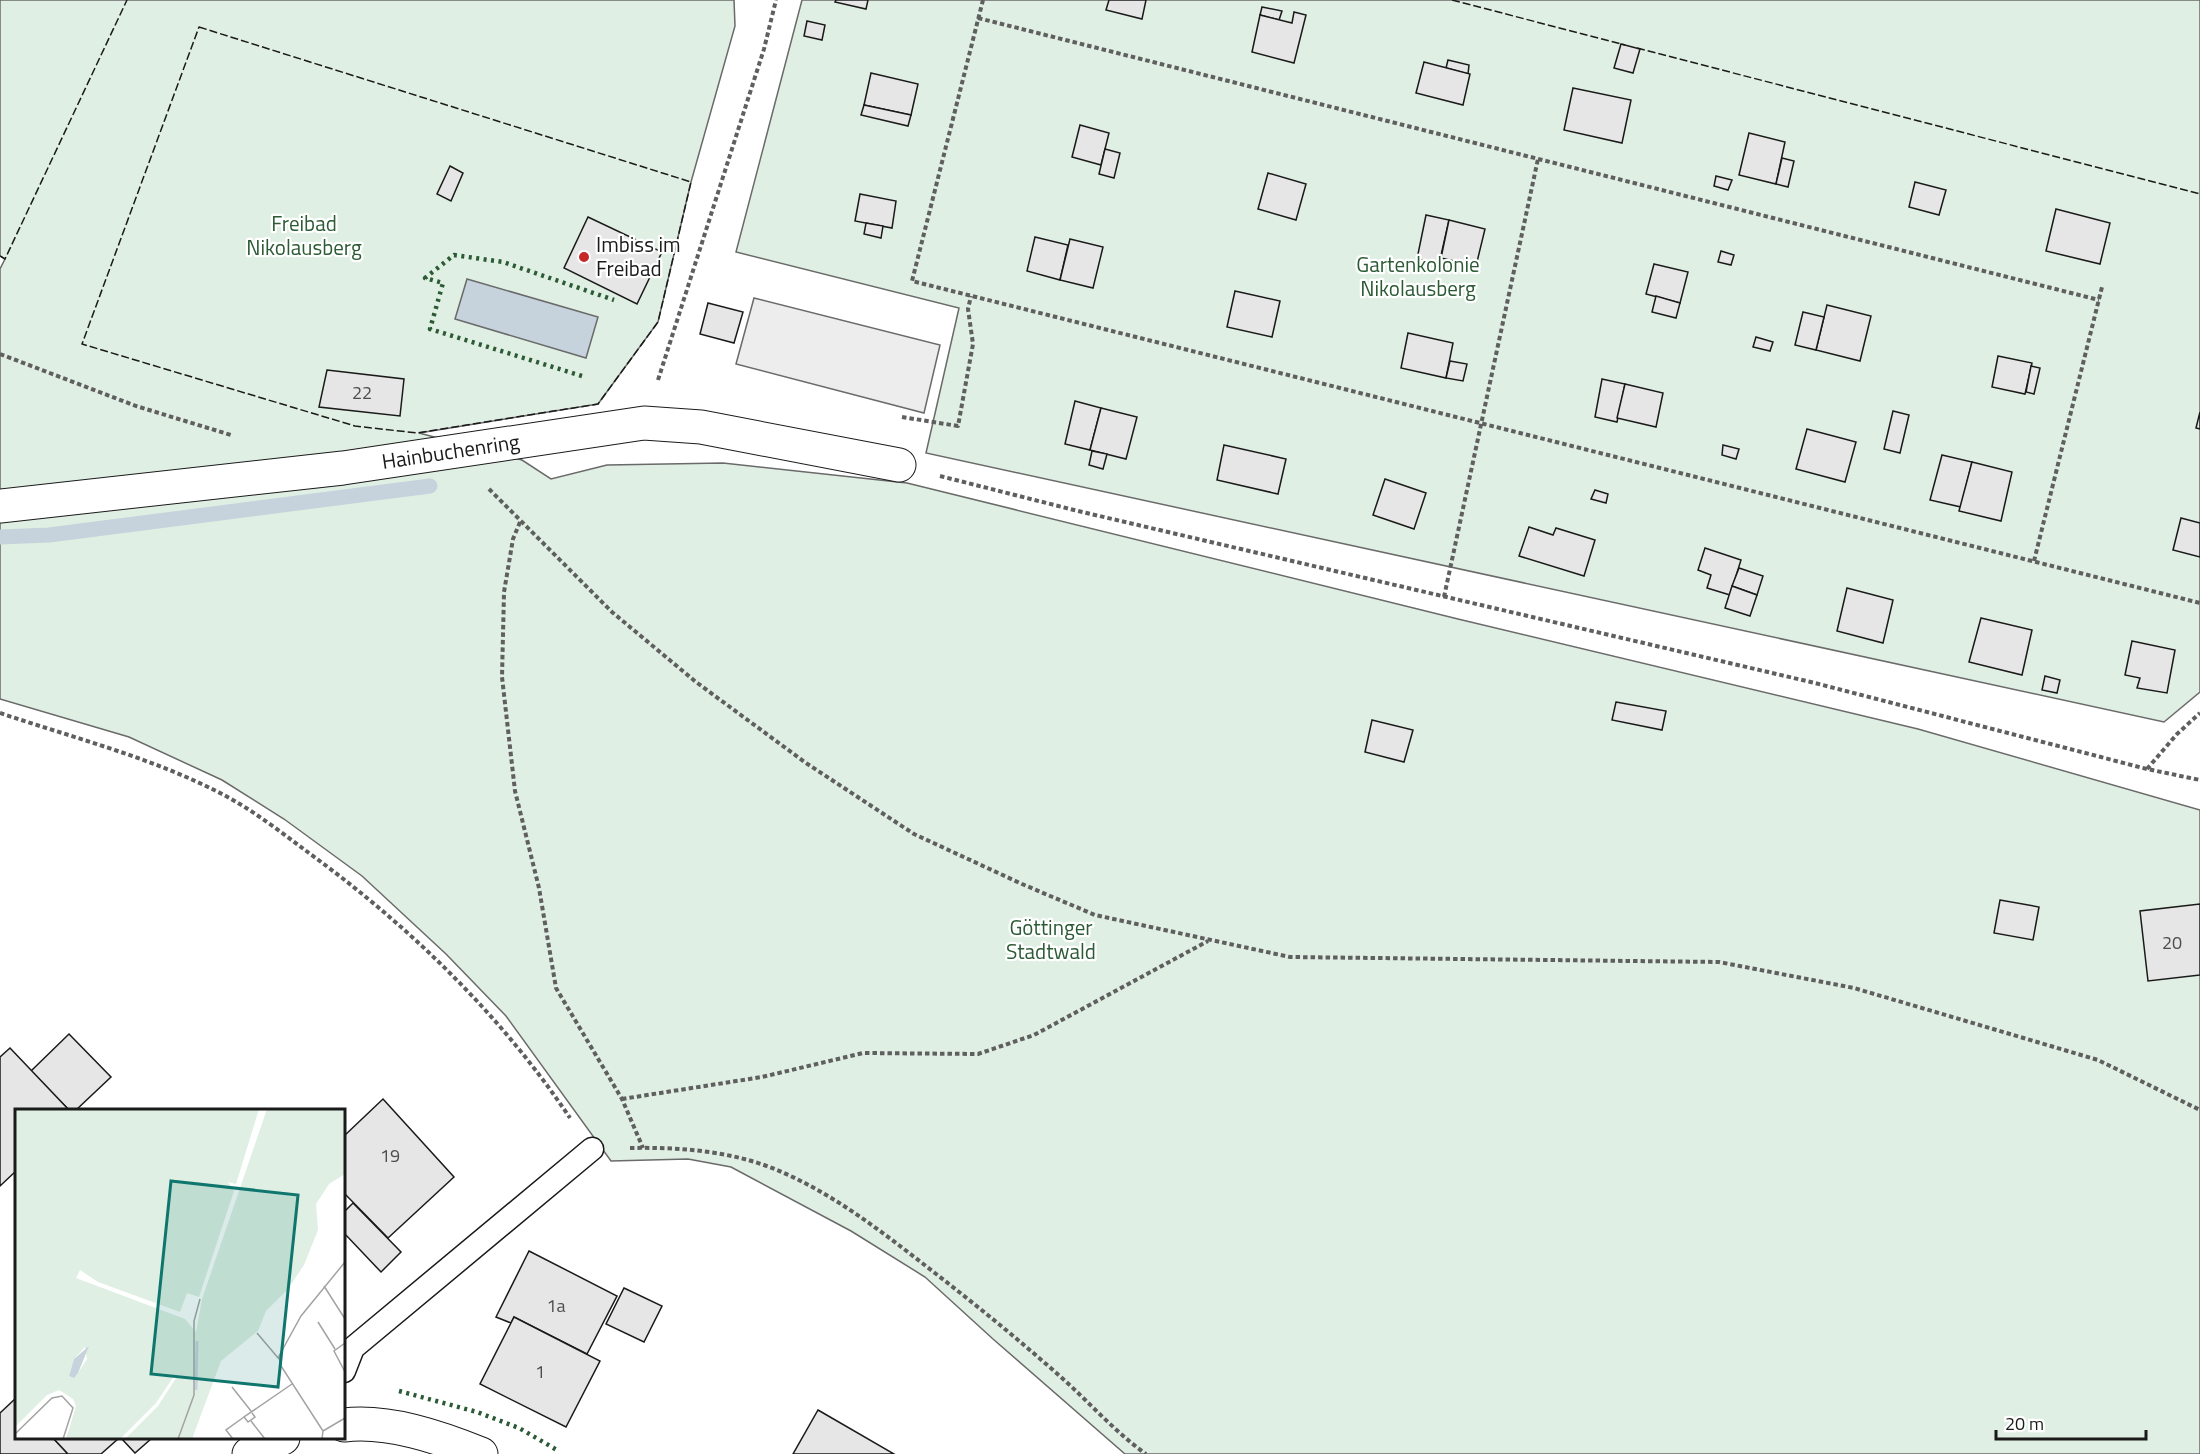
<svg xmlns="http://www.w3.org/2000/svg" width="2200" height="1454" viewBox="0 0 2200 1454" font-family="'Titillium Web',sans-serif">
  <rect width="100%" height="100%" fill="#fff"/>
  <!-- green -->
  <g fill="#e0efe3" stroke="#6a6a6a" stroke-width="1.5">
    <polygon points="0,0 734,0 735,26 691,182 658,322 598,404 419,433 522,460 551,479 607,465 723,463 907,483 1458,619 1918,729 2200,810 2200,1454 1125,1454 993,1339 925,1277 851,1231 731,1167 688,1159 611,1161 506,1016 446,954 362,876 284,819 222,780 129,737 0,699 0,269 5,259 0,256"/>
    <polygon points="802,0 2200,0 2200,692 2164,722 926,453 959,308 736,252"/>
  </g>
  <!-- parking -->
  <polygon fill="#ededed" stroke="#6a6a6a" stroke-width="1.5" points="754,298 940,345 924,413 736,364"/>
  <!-- water -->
  <polygon fill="#c6d2dc" stroke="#6a6a6a" stroke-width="1.5" points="467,279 598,317 586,358 455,319"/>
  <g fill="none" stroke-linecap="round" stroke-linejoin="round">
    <!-- stream -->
    <polyline stroke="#c6d2dc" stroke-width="15" points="0,537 49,535 430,486"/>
  </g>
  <!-- building -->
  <g fill="#e6e6e6" stroke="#1a1a1a" stroke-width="1.5">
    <polygon points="836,0 868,0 866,9 835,2"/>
    <polygon points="1109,0 1146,0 1142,19 1106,10"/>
    <polygon points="1262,7 1282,11 1279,20 1260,15"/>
    <polygon points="1294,12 1306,15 1294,63 1252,52 1260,15 1292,23"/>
    <polygon points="807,21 825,25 822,40 804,36"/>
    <polygon points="1621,44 1640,49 1633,73 1614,68"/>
    <polygon points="1448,60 1469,65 1468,74 1446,68"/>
    <polygon points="1424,62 1470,74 1463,105 1416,93"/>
    <polygon points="871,73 918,84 911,115 864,105"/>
    <polygon points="1573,88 1631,100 1622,143 1564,130"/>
    <polygon points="864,105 911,115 908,126 861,115"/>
    <polygon points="1080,125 1109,133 1101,165 1072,157"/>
    <polygon points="1749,133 1785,142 1776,184 1739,175"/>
    <polygon points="1105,149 1120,153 1114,178 1099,174"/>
    <polygon points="1782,158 1794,161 1788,187 1776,184"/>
    <polygon points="450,166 463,173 451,201 437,194"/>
    <polygon points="1268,173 1306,184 1296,220 1258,209"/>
    <polygon points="1716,176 1732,180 1728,190 1714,186"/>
    <polygon points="1915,182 1946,190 1939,215 1909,207"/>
    <polygon points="860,194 896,201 892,228 855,221"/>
    <polygon points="2056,209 2110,223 2100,264 2046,251"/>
    <polygon points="1426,215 1449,220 1439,264 1417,259"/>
    <polygon points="588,217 662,252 637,304 564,268"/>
    <polygon points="1449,220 1485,229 1476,266 1441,258"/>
    <polygon points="866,223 883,226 881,238 864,234"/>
    <polygon points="1035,237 1068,245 1060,280 1027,271"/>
    <polygon points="1070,239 1103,247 1093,288 1060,280"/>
    <polygon points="1721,251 1734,255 1731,265 1718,262"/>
    <polygon points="1654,264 1688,272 1680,303 1646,294"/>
    <polygon points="1235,291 1280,301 1272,337 1227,327"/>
    <polygon points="1656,296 1680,303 1676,318 1652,312"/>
    <polygon points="708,303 743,312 734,343 700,334"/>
    <polygon points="1827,305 1871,316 1860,361 1816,350"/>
    <polygon points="1803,312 1824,317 1816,350 1795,345"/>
    <polygon points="1408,333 1453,343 1446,378 1401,368"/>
    <polygon points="1756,337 1773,342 1770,351 1753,347"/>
    <polygon points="1998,356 2032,363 2025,394 1992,387"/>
    <polygon points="1450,361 1467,364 1463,381 1446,378"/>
    <polygon points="2031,366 2040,368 2034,394 2026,392"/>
    <polygon points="327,370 404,379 400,416 319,407"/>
    <polygon points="1602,379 1625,384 1617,422 1595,417"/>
    <polygon points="1625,384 1663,393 1656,427 1617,418"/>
    <polygon points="1075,401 1101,408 1090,450 1065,444"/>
    <polygon points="1101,408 1137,417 1126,459 1090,450"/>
    <polygon points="1893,411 1909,415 1900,453 1884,449"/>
    <polygon points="2200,412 2200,429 2196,428"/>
    <polygon points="1807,429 1856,442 1845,482 1796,469"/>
    <polygon points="1224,445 1286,459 1278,494 1217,480"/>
    <polygon points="1723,445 1739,449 1736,459 1722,455"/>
    <polygon points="1092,451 1107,454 1103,469 1089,465"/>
    <polygon points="1942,455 1972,462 1961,507 1930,500"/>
    <polygon points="1972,462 2012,472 2001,521 1959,511"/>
    <polygon points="1385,479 1426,493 1414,529 1373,515"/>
    <polygon points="1595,490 1608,494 1606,503 1591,499"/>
    <polygon points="2181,518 2200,523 2200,557 2173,550"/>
    <polygon points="1529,527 1553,535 1556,528 1595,540 1584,576 1519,556"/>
    <polygon points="1705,548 1741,560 1730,595 1707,588 1711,575 1698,570"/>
    <polygon points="1739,568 1763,576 1757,595 1732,586"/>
    <polygon points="1732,586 1757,595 1750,616 1725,608"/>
    <polygon points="1847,588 1893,600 1883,643 1837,631"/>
    <polygon points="1981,618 2032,630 2022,675 1969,662"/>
    <polygon points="2132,641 2175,650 2167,693 2137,688 2140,678 2125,675"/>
    <polygon points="2045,676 2060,680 2057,693 2042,690"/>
    <polygon points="1616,702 1666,711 1662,730 1612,720"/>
    <polygon points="1372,720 1413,730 1404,762 1365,752"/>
    <polygon points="2000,900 2039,907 2033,940 1994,933"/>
    <polygon points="2200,904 2200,975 2148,981 2140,911"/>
    <polygon points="69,1034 111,1077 76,1110 69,1110 31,1071"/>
    <polygon points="10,1048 69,1110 16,1110 16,1171 0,1186 0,1057"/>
    <polygon points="383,1099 454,1177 388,1238 344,1193 344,1136"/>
    <polygon points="353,1203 401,1252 381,1272 344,1233 344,1212"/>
    <polygon points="529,1251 617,1296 587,1354 514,1317 511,1323 496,1317"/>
    <polygon points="624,1288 662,1306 644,1342 606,1324"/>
    <polygon points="514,1317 600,1361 566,1427 480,1384"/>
    <polygon points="16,1398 16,1438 53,1438 68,1454 0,1454 0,1413"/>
    <polygon points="818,1410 894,1454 793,1454"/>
    <polygon points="53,1438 119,1438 101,1454 68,1454"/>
    <polygon points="121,1438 152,1438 135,1453"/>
  </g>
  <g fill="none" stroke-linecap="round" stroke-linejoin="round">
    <defs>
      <polyline id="service" points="344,1371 353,1348 592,1149"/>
      <g id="minor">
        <path id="s1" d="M 0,506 L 343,468 L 644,423 L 701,427 L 899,465"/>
        <path d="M 344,1425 C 389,1420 439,1437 481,1454"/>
        <polyline points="249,1454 283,1438"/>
      </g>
    </defs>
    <!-- service casing -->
    <use href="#service" stroke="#1a1a1a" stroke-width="25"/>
    <!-- minor casing -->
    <use href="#minor" stroke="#1a1a1a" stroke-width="35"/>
    <!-- path -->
    <g stroke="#5f5f5f" stroke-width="4" stroke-dasharray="4.5 3" stroke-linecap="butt">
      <polyline points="983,0 912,281 2200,603"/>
      <polyline points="978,18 2099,300"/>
      <polyline points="0,354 136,406 231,435"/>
      <polyline points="658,380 764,49 776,0"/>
      <polyline points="902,417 958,426 973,344 968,309 971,296"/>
      <polyline points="940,476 1078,511 1815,683 2147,769 2200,780"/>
      <polyline points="489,489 612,612 696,682 806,763 914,834 1022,884 1095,915 1290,957 1719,962 1854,988 2098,1060 2200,1110"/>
      <polyline points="520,522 513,539 504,592 502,677 515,791 539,888 556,988 622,1099 643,1148"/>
      <polyline points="2034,561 2102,287"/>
      <polyline points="1444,597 1538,159"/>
      <path d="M 0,713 C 74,738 153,758 222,794 C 253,810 282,833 309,853 C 409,926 501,1015 570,1118"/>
      <polyline points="2147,769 2177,734 2200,713"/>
      <polyline points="622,1099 762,1077 863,1053 978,1054 1034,1035 1208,941"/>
      <path d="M 630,1148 C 679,1147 732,1151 777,1170 C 830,1192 877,1228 922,1263 C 970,1300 1017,1338 1062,1378 C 1090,1403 1115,1432 1146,1454"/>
    </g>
    <!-- service -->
    <use href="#service" stroke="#fff" stroke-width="22"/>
    <!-- minor -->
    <use href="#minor" stroke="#fff" stroke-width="33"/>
    <!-- hedge -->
    <g stroke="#2b5a34" stroke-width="4.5" stroke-dasharray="3 4.5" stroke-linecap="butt">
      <polyline points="582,376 430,329 443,283 425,278 454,255 503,262 614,300"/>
      <polyline points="399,1391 477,1412 519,1428 557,1450"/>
    </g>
    <!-- fence -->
    <g stroke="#1a1a1a" stroke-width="1.5" stroke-dasharray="8 3" stroke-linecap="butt">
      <polyline points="1452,0 1625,45"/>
      <polygon points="199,27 691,182 658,322 598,404 417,433 355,426 82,344"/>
      <polyline points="1637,48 2200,194"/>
      <polyline points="0,256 5,259 127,0"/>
    </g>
  </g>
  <!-- markers -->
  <circle fill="#c62828" stroke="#fff" stroke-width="2" cx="584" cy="257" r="6"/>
  <g text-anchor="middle" stroke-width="4.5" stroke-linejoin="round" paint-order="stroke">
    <!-- number labels -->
    <g font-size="18" fill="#4d4d4d">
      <text x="362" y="399">22</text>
      <text x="2172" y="949">20</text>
      <text x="390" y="1162">19</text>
      <text x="556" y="1312">1a</text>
      <text x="540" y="1378">1</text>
    </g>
    <!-- park labels -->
    <g font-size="21" fill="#2b5a34" stroke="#fff">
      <text x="304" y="231">Freibad<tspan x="304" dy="24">Nikolausberg</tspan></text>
      <text x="1418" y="272">Gartenkolonie<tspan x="1418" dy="24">Nikolausberg</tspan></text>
      <text x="1051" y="935">Göttinger<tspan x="1051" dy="24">Stadtwald</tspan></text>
    </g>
    <!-- poi labels -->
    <g font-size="21" fill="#1a1a1a" stroke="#fff" text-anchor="start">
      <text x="596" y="252">Imbiss im<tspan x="596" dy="24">Freibad</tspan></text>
    </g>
    <!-- street labels -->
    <g font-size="21" fill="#1a1a1a" stroke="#fff">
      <text dy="7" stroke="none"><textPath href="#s1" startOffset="454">Hainbuchenring</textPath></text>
    </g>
  </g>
  <!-- overview -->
  <g transform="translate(15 1109)">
    <rect width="330" height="330" fill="#fff"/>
    <path d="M 0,0 L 244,0 L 221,75 L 213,73 L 219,82 L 184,188 L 172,184 L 165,203 L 83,173 L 65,161 L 61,169 L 170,210 L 181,223 L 187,190 L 252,0 L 330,0 L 330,65 L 314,75 L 301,95 L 303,121 L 289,156 L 273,180 L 251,202 L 243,222 L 206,252 L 177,330 L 110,330 L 143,297 L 161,269 L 159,267 L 141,294 L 105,330 L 51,330 L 61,297 L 58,290 L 44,281 L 32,286 L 0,318 ZM 70,238 L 72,250 L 63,264 L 54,267 L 59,250 Z" fill="#e0efe3" fill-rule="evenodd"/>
    <path d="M 74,237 L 63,264 L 59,269 L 54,267 L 59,250 Z" fill="#c6d2dc"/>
    <path fill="none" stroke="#c6d2dc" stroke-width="3" d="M 181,281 L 182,232"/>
    <path fill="none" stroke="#a3a3a3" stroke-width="1.5" d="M 309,177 L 330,210M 303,213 L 320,240M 242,224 L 264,250M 330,234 L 319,242 L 330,263M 217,278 L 236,302M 237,304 L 240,308 L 233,313 L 229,308 L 277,275M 236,312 L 250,330M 308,322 L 330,309M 0,325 L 37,289 L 47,287 L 58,299 L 48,330M 163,330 L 179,286 L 179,212 L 185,190M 218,330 L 211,321 L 229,308M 307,330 L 308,322 L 266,257 L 264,247 L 286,207 L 330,153"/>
    <path fill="#0f766e" fill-opacity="0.15" stroke="#0f766e" stroke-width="3" d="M 156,72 L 283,86 L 263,278 L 136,265 Z"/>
    <rect width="330" height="330" fill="none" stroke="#1a1a1a" stroke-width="3"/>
  </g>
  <!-- scale -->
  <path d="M1996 1430v9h150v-9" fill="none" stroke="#1a1a1a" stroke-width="3"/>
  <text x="2005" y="1430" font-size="18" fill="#1a1a1a" stroke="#ffffff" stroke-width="4.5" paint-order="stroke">20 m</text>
</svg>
